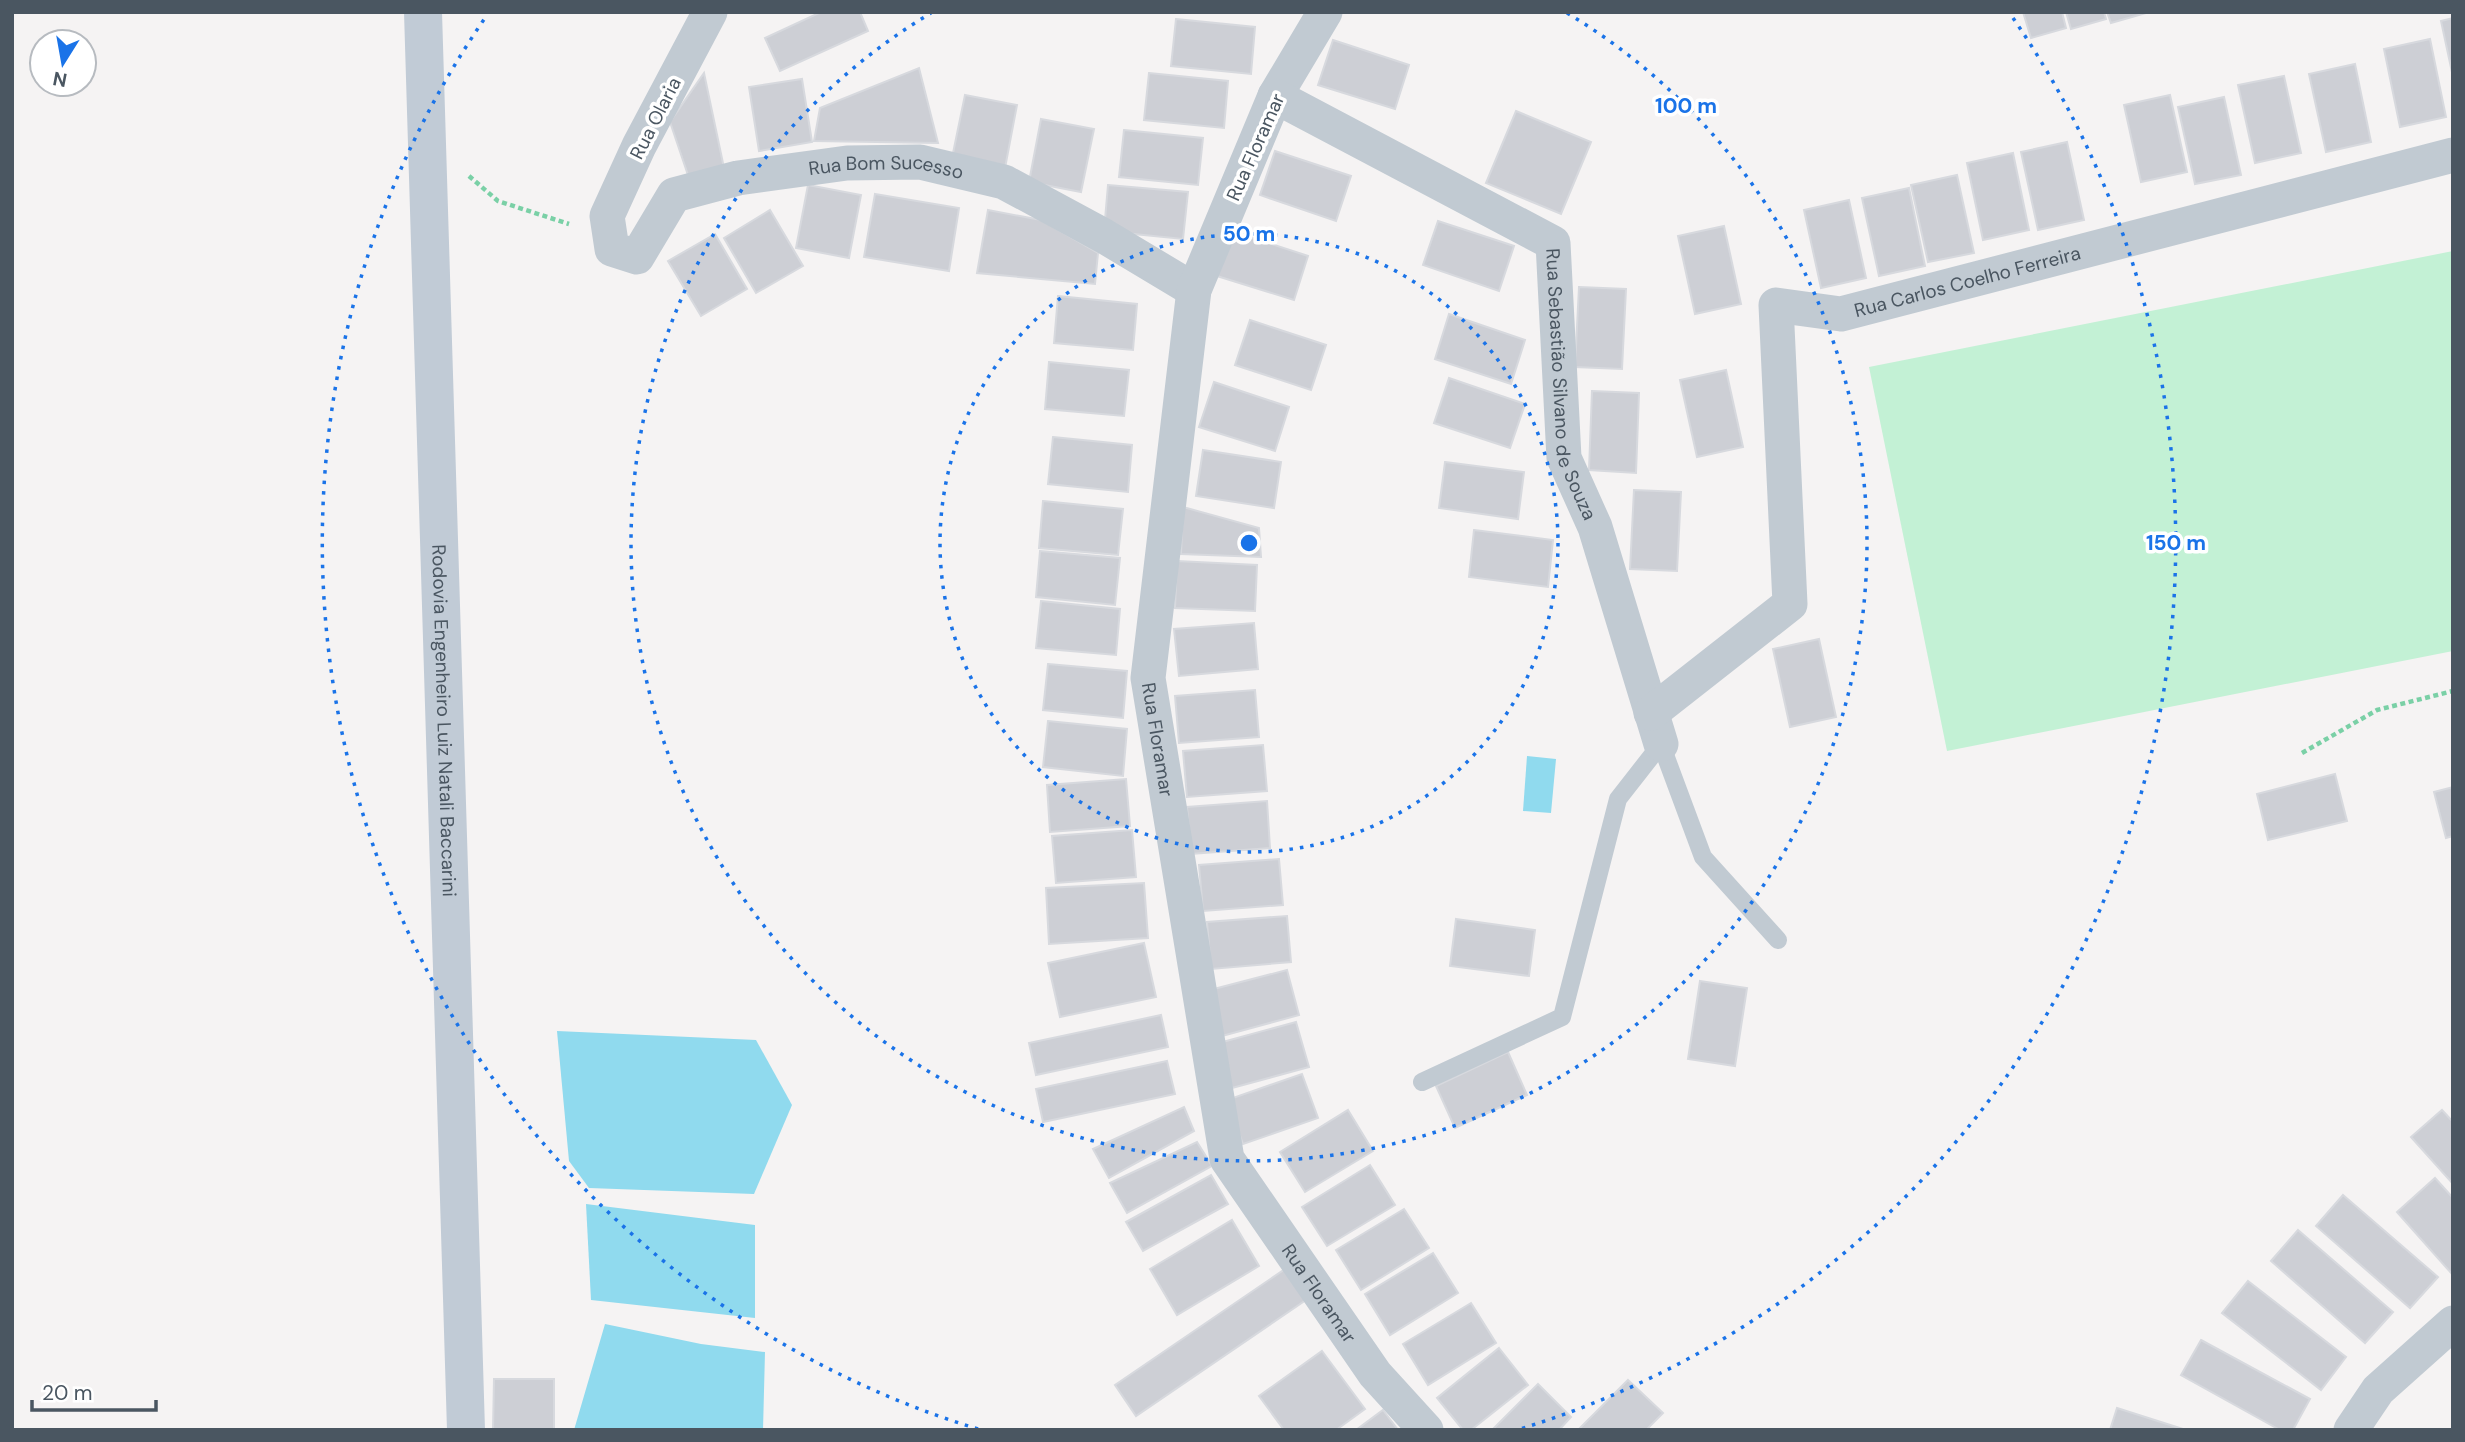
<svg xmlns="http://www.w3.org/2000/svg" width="2465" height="1442" viewBox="0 0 2465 1442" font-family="'DM Sans',sans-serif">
  <rect width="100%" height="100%" fill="#f5f3f3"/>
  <!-- green -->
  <polygon fill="#c3f1d5" points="2453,251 2453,651 1947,751 1869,367"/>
  <!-- water -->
  <g fill="#90daee">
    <polygon points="1527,756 1556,759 1551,813 1523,811"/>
    <polygon points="557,1031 756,1040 792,1105 754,1194 589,1188 569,1161"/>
    <polygon points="586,1204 755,1225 755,1318 591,1300"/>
    <polygon points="605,1324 701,1344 765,1352 763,1430 574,1430"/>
  </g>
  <!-- building -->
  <g fill="#cdcfd5" stroke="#d7d9de" stroke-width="2">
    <polygon points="821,12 860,12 868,31 780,71 765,38"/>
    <polygon points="2023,12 2062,12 2066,28 2031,38"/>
    <polygon points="2066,12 2104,12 2106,19 2071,29"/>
    <polygon points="2107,12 2146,12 2146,13 2111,23"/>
    <polygon points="2453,18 2453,77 2441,21"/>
    <polygon points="1176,19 1255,27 1251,74 1171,66"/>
    <polygon points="2430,39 2446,117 2400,127 2384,49"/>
    <polygon points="1333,40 1409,65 1395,109 1318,85"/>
    <polygon points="2355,64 2371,142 2326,152 2309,74"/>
    <polygon points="919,68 938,143 814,141 820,108"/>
    <polygon points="704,73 724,168 688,175 670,122"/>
    <polygon points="1149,73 1228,81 1224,128 1144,120"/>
    <polygon points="2284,76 2301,153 2255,163 2238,85"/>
    <polygon points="802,79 812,142 759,151 749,87"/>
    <polygon points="965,95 1017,105 1005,168 952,158"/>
    <polygon points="2170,95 2187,172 2141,182 2124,105"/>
    <polygon points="2224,97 2241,175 2195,184 2178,107"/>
    <polygon points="1516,111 1591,142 1561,214 1486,183"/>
    <polygon points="1041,119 1094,129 1081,192 1029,182"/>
    <polygon points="1124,130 1203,138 1198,185 1119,177"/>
    <polygon points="2067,142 2084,220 2038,230 2021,152"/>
    <polygon points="1275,151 1351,176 1336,221 1260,195"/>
    <polygon points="2013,153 2029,230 1983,240 1967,163"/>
    <polygon points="1957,175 1974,253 1928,262 1911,185"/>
    <polygon points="808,185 861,195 849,258 796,248"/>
    <polygon points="1108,185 1188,192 1183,239 1104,231"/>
    <polygon points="1909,188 1925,266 1879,276 1862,198"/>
    <polygon points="875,194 959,208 949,271 864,257"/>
    <polygon points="1849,200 1866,278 1821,288 1804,210"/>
    <polygon points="770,210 803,266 756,293 724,238"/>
    <polygon points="988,210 1041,220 1098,253 1095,284 977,273"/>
    <polygon points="1438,221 1514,246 1499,291 1423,265"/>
    <polygon points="1724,226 1741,304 1695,314 1678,236"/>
    <polygon points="1232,231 1308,256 1294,300 1217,276"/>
    <polygon points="715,234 747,289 701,316 668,261"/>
    <polygon points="1579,287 1626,289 1622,369 1575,367"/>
    <polygon points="1058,296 1137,304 1133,350 1054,343"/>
    <polygon points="1449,314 1525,340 1511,384 1435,359"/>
    <polygon points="1250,320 1326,345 1311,390 1235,365"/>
    <polygon points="1049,362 1129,370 1124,416 1045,409"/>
    <polygon points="1726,370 1743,447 1697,457 1680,380"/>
    <polygon points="1449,378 1525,404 1510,448 1434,423"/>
    <polygon points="1214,382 1289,407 1275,451 1199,427"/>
    <polygon points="1592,391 1639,393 1636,473 1589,470"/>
    <polygon points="1053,437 1132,445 1128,492 1048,484"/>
    <polygon points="1203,450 1281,462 1274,508 1196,496"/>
    <polygon points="1445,462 1524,472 1518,519 1439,508"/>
    <polygon points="1634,490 1681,492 1677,571 1630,569"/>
    <polygon points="1043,501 1123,509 1118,555 1039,548"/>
    <polygon points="1183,507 1259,528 1261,557 1181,554"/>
    <polygon points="1474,530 1553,540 1548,587 1469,577"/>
    <polygon points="1040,551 1120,558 1115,605 1036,597"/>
    <polygon points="1177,561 1257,565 1255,611 1175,608"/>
    <polygon points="1041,601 1120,609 1116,655 1036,648"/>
    <polygon points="1254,623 1258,669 1179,676 1174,629"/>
    <polygon points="1819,639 1836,717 1790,727 1773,649"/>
    <polygon points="1048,664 1127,671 1123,718 1043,710"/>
    <polygon points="1255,690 1259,737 1179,743 1175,696"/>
    <polygon points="1048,721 1127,729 1123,776 1043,767"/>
    <polygon points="1263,745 1267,791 1187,797 1183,751"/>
    <polygon points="2335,774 2347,821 2268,840 2257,794"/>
    <polygon points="1126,779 1130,826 1050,832 1047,785"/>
    <polygon points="2453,787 2453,836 2446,838 2434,792"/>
    <polygon points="1267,801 1270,848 1191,854 1187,807"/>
    <polygon points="1132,830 1136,877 1056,883 1052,836"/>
    <polygon points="1279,859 1283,905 1203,911 1199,865"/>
    <polygon points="1144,883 1148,938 1049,944 1046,888"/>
    <polygon points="1287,916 1291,962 1211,969 1207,922"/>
    <polygon points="1456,919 1535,930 1529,976 1450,966"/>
    <polygon points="1144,943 1156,997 1060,1017 1048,963"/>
    <polygon points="1287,970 1299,1015 1222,1036 1210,990"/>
    <polygon points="1700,981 1747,988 1735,1066 1688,1059"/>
    <polygon points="1161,1015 1168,1047 1036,1075 1029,1043"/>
    <polygon points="1296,1022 1309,1067 1232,1088 1219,1043"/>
    <polygon points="1508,1052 1527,1095 1455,1128 1436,1086"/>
    <polygon points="1167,1061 1175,1094 1043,1122 1036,1089"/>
    <polygon points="1302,1074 1318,1118 1243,1144 1227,1100"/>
    <polygon points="1184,1107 1194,1131 1109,1178 1093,1149"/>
    <polygon points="1348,1110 1373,1151 1305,1192 1280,1152"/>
    <polygon points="2442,1110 2453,1122 2453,1184 2411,1137"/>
    <polygon points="1197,1142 1212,1166 1127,1213 1110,1183"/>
    <polygon points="1370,1165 1395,1205 1327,1246 1302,1207"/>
    <polygon points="1211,1175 1228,1204 1143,1251 1126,1222"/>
    <polygon points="2435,1178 2453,1198 2452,1274 2397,1212"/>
    <polygon points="2343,1195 2438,1277 2410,1308 2316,1226"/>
    <polygon points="1404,1209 1429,1248 1361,1290 1336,1250"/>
    <polygon points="1232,1220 1259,1266 1177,1315 1150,1269"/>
    <polygon points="2298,1230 2393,1312 2365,1343 2271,1261"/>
    <polygon points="1433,1253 1458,1293 1390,1335 1365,1294"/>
    <polygon points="1285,1269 1306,1300 1136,1416 1115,1385"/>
    <polygon points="2248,1281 2346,1357 2321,1390 2222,1313"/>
    <polygon points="1471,1303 1496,1343 1428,1385 1403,1344"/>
    <polygon points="2201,1340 2310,1399 2293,1430 2280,1430 2181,1375"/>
    <polygon points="1499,1348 1528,1385 1471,1430 1463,1430 1437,1398"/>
    <polygon points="1322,1351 1365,1409 1336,1430 1284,1430 1259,1396"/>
    <polygon points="494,1379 554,1379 554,1430 493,1430"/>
    <polygon points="1628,1380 1663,1413 1646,1430 1578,1430"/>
    <polygon points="1538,1384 1571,1417 1559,1430 1492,1430"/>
    <polygon points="2117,1408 2186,1430 2110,1430"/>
    <polygon points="1383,1410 1398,1430 1356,1430"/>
  </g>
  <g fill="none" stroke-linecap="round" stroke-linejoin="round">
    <!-- path -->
    <g stroke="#7ad0a6" stroke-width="4.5" stroke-dasharray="5 3.5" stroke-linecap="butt">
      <polyline points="469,176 498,201 569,224"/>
      <polyline points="2302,753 2377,710 2453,691"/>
    </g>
    <!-- lane -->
    <g stroke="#c1cad2" stroke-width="18">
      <polyline points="1661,744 1703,857 1778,940"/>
      <polyline points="1422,1082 1562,1017 1618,799 1661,744"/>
    </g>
    <!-- street -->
    <g stroke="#c1cad2" stroke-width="35">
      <path id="s1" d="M 710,12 L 639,146 L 607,216 L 612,249 L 637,257 L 674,195 L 738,178 L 818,167 L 847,163 L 920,162 L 1004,182 L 1104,236 L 1194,290"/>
      <path id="s2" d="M 1325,12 L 1275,96 L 1194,290 L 1148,678 L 1227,1159 L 1375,1374 L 1426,1430"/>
      <path id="s3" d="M 1275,96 L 1553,243 L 1564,458 L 1595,527 L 1661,744"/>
      <path id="s4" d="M 1651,713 L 1790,604 L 1776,305 L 1841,314 L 2453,155"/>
      <polyline points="2351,1430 2378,1390 2453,1323"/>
    </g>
    <!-- secondary -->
    <path stroke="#c1cbd6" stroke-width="38" id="s5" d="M 423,12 L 466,1430"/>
  </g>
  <!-- distance rings -->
  <g fill="none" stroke="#1a73e8" stroke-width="3.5" stroke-dasharray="3.5 7">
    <circle cx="1249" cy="543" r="309"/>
    <path d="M1567 13A618 618 0 1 1 931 13"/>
    <path d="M978 1429A927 927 0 0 1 485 18M2013 18A927 927 0 0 1 1520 1429"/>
  </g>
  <g text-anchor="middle" stroke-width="7" stroke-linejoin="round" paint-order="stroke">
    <!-- street labels -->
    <g font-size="19" fill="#4a5661" stroke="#fff">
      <text transform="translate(655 118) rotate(-63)" y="7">Rua Olaria</text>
      <text transform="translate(1255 147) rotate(-66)" y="7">Rua Floramar</text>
      <text dy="7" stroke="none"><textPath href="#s1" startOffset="576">Rua Bom Sucesso</textPath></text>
      <text dy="7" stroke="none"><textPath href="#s4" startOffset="672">Rua Carlos Coelho Ferreira</textPath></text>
      <text dy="7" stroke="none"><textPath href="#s3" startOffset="458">Rua Sebastião Silvano de Souza</textPath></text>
      <text dy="7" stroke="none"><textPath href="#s5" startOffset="709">Rodovia Engenheiro Luiz Natali Baccarini</textPath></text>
      <text dy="7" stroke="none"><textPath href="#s2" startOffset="761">Rua Floramar</textPath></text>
      <text dy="7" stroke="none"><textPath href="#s2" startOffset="1349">Rua Floramar</textPath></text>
    </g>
  </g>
  <circle cx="1249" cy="543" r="10" fill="#1a73e8" stroke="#fff" stroke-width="3.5"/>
  <g font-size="21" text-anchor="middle" font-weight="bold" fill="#1a73e8" stroke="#fff" stroke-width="7" stroke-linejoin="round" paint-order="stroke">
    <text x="1686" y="113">100 m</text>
    <text x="1249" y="241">50 m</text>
    <text x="2176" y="550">150 m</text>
  </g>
  <!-- border -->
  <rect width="2465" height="1442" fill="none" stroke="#4a5661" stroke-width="28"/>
  <!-- north arrow -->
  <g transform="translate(63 63) rotate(191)"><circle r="33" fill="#ffffff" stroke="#b7bbc0" stroke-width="2"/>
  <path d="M0-5L12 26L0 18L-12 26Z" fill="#1a73e8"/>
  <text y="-10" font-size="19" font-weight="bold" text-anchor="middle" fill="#4a5661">N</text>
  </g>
  <!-- scale -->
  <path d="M32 1400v10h124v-10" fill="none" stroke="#4a5661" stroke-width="3.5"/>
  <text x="42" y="1400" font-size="21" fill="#4a5661" stroke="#ffffff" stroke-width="5" paint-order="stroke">20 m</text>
</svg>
